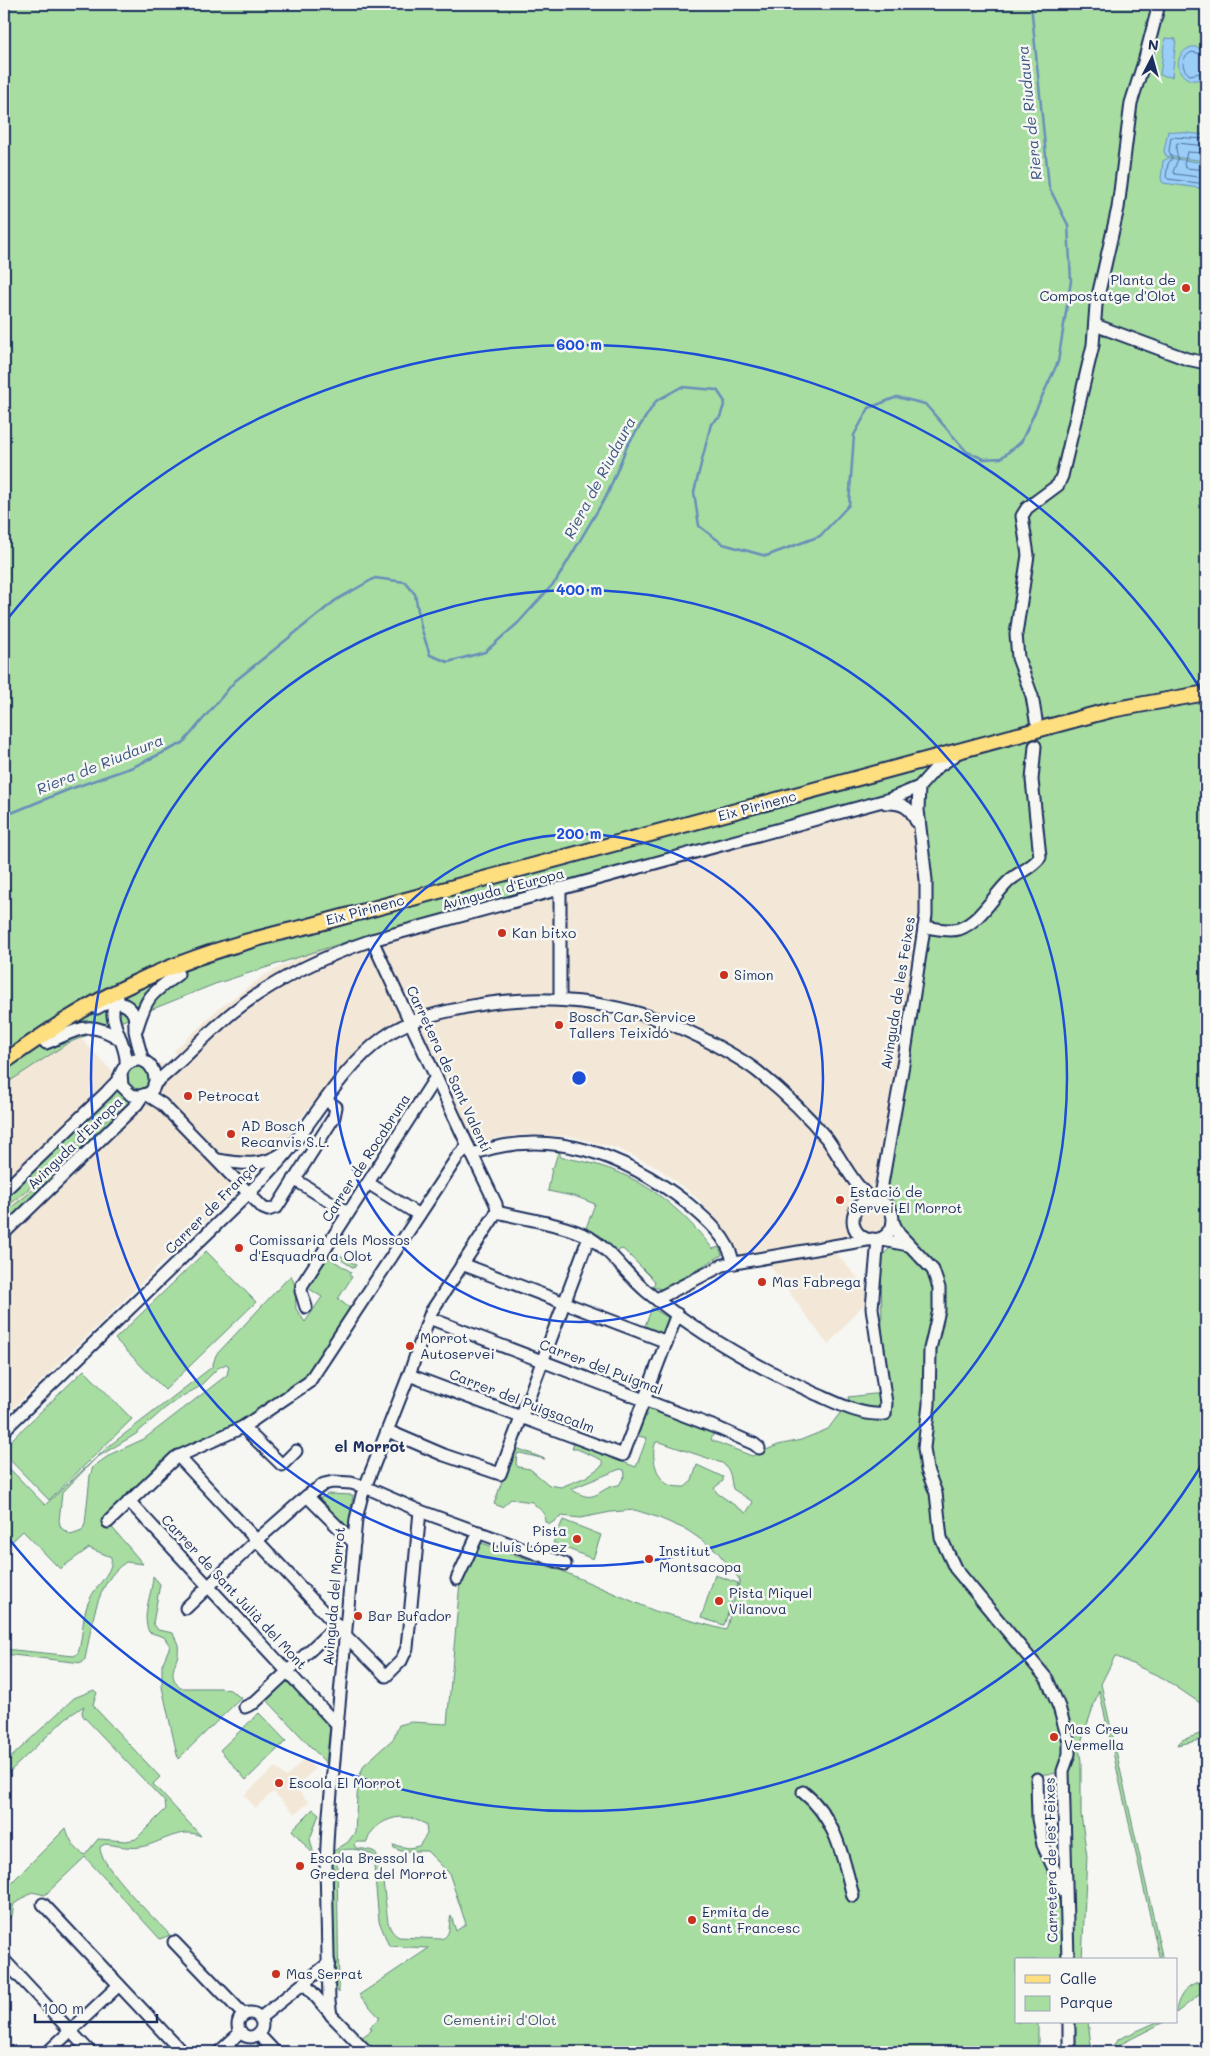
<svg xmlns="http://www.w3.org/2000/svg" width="1210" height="2056" viewBox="0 0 1210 2056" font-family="Mali,sans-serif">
  <rect width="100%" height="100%" fill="#f6f6f2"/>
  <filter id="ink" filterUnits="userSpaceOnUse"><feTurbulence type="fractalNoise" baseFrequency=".02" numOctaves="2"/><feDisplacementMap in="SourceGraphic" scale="10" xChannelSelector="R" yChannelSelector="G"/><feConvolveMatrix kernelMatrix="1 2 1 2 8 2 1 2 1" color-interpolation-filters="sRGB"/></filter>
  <g filter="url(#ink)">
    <!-- built -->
    <g fill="#f3e8d8">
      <polygon points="912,788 922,795 921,979 888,1192 897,1208 900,1228 892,1245 836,1253 872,1295 828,1345 761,1254 740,1255 725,1230 696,1197 658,1168 616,1148 569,1136 519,1135 498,1138 468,1146 407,1021 400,1021 393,1022 382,1029 359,1048 304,1114 284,1143 232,1195 4,1417 4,1084 56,1050 80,1038 114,1073 145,1047 151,1060 162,1064 170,1064 179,1057 174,1051 218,1009 263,976 301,956 423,913 426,920"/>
      <polygon points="305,1758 315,1769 295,1788 309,1802 295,1814 273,1792 255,1808 244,1795 275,1767 286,1777"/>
    </g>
    <!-- green -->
    <g fill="#a7dda0" stroke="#61867f" fill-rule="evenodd">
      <path d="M 4,4 L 1206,4 L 1206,1707 L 1163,1678 L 1115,1656 L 1101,1684 L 1163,1960 L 1160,1960 L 1099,1690 L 1079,1748 L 1081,1761 L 1081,1815 L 1087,1856 L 1082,1960 L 1070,1960 L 1064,1773 L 1031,1775 L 1034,1838 L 1062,1893 L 1063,1960 L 1016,1960 L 1016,2022 L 1038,2022 L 1038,2052 L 374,2052 L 361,2038 L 372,2030 L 370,2027 L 380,2018 L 359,1995 L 429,1948 L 389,1946 L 379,1921 L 373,1855 C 365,1850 349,1847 340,1851 L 337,1861 L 339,1993 L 329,1981 L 331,1853 L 348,1842 L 355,1832 L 358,1780 L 364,1765 L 393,1739 L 399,1725 L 411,1722 L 447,1724 L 460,1582 L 476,1541 L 562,1571 L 655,1611 L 726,1630 L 740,1580 L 716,1550 L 687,1530 L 657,1517 L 635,1510 L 611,1512 L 580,1518 L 562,1516 L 550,1524 L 545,1522 L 544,1513 L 532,1502 L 511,1499 L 502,1507 L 494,1504 L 514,1447 L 545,1459 L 520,1453 L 517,1454 L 516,1464 L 518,1467 L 530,1469 L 549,1485 L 561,1487 L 586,1477 L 603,1465 L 603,1462 L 600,1459 L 577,1449 L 572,1449 L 574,1444 L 636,1467 L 647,1438 L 638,1436 L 648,1407 L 714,1432 L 711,1440 L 752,1456 L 778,1445 L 801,1440 L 828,1429 L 840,1413 L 849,1410 L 851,1405 L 848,1397 L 891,1392 L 882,1329 L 881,1263 L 884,1254 L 897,1241 L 900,1228 L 897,1208 L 888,1192 L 929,923 L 919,787 L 361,937 L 215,984 L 68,1043 L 4,1085 ZM 656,1442 L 660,1442 L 722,1463 C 732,1470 730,1478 733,1489 L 753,1502 L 746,1513 L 717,1493 L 714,1488 L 723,1481 L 723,1477 L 697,1465 L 692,1481 L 685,1487 C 681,1487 674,1487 669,1485 C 656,1479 650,1454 656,1442 ZM 620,1469 L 624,1470 L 625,1475 L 619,1485 C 597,1487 597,1507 571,1489 ZM 401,1817 L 411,1818 L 426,1824 L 427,1834 L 419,1846 L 409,1848 L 393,1845 L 394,1848 L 401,1851 L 427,1851 L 449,1873 L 466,1924 L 456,1931 L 451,1916 C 448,1924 452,1936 441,1939 L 399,1937 C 393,1934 390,1929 388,1922 C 386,1910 382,1858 375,1852 C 370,1849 361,1849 356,1848 L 354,1845 L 357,1842 L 367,1842 C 371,1827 386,1818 401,1817 Z"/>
      <circle cx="138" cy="1078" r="12"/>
      <polygon points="117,1089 125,1097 133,1100 123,1109 117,1106 112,1109 24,1193 4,1209 4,1199"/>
      <polygon points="116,1110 121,1111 4,1225 4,1213 27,1195"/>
      <path d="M 558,1152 L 560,1152 L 560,1156 L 563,1158 C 628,1166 673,1198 713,1249 L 719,1247 L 722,1255 L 663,1289 L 651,1287 L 655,1283 L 654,1280 L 624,1250 L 621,1249 L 617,1252 L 601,1236 L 586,1228 L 595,1204 L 577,1197 L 548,1191 L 552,1168 L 554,1166 Z"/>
      <polygon points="332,1250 356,1265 354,1268 330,1253"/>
      <polygon points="206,1251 256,1302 165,1390 115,1339"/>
      <path d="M 328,1257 L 351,1272 L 349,1275 L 352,1277 L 338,1299 L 351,1309 L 306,1378 L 243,1421 L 216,1434 L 104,1518 L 143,1564 L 126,1562 C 95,1582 92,1627 85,1659 L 82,1663 L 4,1654 L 4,1649 L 74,1656 L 78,1653 C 84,1635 81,1614 91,1597 C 97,1584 114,1572 111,1557 L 89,1548 L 60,1569 L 23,1531 L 4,1549 L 4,1463 L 45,1505 L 109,1446 L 212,1367 L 216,1355 L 291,1275 L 295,1286 L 296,1309 L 305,1322 L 322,1297 L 308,1288 ZM 226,1364 L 229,1366 L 227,1375 L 144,1439 L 111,1454 L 93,1467 L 90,1476 L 85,1524 L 82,1531 L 71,1535 L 61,1528 L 59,1521 L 62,1493 L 96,1458 L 136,1434 L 164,1409 L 179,1398 L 199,1387 L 218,1368 Z"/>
      <polygon points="652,1308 669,1318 662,1333 645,1326"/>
      <polygon points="84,1370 132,1419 49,1500 4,1454 4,1447"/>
      <polygon points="328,1494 353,1495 348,1528 344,1528 317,1500"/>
      <polygon points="563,1520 601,1535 593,1559 553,1543"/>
      <polygon points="715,1575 738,1583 724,1625 701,1618"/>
      <path d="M 153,1576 L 160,1584 L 153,1623 L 158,1630 L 173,1633 C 174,1637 177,1641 178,1645 C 181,1663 164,1671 180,1688 L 220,1688 L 230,1690 L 241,1698 L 178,1759 L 162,1687 L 162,1665 L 170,1646 L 164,1637 L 149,1632 C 141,1614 152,1596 153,1576 Z"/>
      <polygon points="287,1680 330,1726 326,1763 266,1699"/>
      <path d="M 94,1690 L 97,1693 L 93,1704 L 96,1709 L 160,1777 L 153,1784 L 201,1836 C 180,1826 160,1844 140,1847 C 129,1849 116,1845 105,1844 L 100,1847 C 98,1865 156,1920 170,1935 L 160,1939 L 85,1857 L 45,1895 L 32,1892 L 14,1904 L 12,1916 L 4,1924 L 4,1890 L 66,1828 C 69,1839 75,1850 85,1855 L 98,1839 L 126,1841 L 136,1839 L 166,1809 L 165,1802 L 83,1716 L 82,1712 L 84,1706 L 66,1718 L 4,1777 L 4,1764 L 74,1698 Z"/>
      <polygon points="259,1713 286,1741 246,1780 220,1750"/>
      <polygon points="1206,1732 1206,1739 1177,1745 1182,1740"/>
      <polygon points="313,1809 319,1814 310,1839 314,1855 292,1830"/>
      <path d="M 1199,1982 L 1204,1991 L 1176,2013 C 1176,2001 1186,1984 1199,1982 Z"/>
      <polygon points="1072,2022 1088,2022 1092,2052 1072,2052"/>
      <polygon points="1157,2022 1164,2022 1121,2044 1119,2052 1114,2052 1114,2044 1119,2039"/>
    </g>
    <!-- water -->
    <g fill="#9acef8" stroke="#678eba">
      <polygon points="1165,38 1176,39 1172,77 1160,75"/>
      <path d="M 1191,47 L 1196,47 L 1206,51 L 1206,76 C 1184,92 1165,58 1191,47 Z"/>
      <polygon points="1168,131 1206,135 1206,161 1166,156 1164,151"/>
      <polygon points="1168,158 1206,163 1206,189 1163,183 1161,179 1163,161"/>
    </g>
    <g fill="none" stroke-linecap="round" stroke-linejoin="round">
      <!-- shore -->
      <g stroke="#4e6f9c" stroke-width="1">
        <path d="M 1206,55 L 1192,52 C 1181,57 1180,68 1190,75 L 1206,72"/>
        <polyline points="1206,139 1171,137 1169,151 1172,158 1168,164 1166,177 1168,179 1206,184"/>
        <polyline points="1206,146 1177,143 1176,149 1178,159 1173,172 1175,174 1206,178"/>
        <polyline points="1206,153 1187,152 1184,165 1186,168 1206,170"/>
      </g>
      <!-- stream -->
      <polyline stroke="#678eba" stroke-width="2.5" points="4,816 70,789 133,767 183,743 235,681 336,600 375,578 405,582 415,594 421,627 430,655 448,662 485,652 518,623 556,581 608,493 627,446 656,401 681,387 717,390 725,402 720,417 711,424 694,492 699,526 723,544 766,556 820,536 849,505 854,435 869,408 897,397 925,404 967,452 984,459 1001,458 1021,442 1058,362 1071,281 1068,225 1049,187 1031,4"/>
      <defs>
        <g id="minor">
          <polyline points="1095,325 1187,359 1206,363"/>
          <polyline points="1036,720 1032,696 1018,658 1016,634 1028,555 1022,516 1027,508 1058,485 1062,476 1093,345 1096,305 1118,208 1131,103 1144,62 1159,4"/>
          <path d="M 886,803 C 901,802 911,807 916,821"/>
          <path d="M 924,927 C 935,928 949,932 959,929 C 981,921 993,896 1009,881 C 1019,872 1032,868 1040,857 L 1032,780 L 1035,746"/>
          <polyline points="372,940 468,1146 496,1204 497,1212"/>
          <path d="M 118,998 C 102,1018 129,1043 126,1065"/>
          <polyline points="560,1000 560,888"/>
          <path d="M 97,1008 C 108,1001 127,999 134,1015 C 135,1020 135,1026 135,1031 C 137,1041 140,1051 143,1061"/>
          <path d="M 137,1028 C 147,995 151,994 178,974"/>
          <path d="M 46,1043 C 79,1030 88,1018 121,1040"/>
          <path d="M 154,1084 C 182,1062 206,1034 233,1012 C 275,979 322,957 372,940 L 890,799 L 919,787 L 936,768 L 954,756"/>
          <polyline points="146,1094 162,1104 263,1208 268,1210 277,1207 334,1117 336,1107 326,1100"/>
          <path d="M 473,1154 C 550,1126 625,1155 687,1203 C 705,1218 729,1238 733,1262"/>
          <path d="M 218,1160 C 241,1164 263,1167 283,1153"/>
          <polyline points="294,1179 348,1213"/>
          <polyline points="368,1183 419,1215"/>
          <path d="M 4,1191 L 107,1092 C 110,1088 114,1085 117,1081 C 121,1075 122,1068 127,1064 C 155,1044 171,1104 131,1095 L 122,1086 L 121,1073"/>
          <circle cx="873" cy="1220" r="20"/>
          <polyline points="879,1201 904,1059 926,915 926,880 918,810 919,787"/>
          <path d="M 497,1212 C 524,1219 564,1224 588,1237 C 609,1248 627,1275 646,1291 C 696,1332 755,1366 814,1393 C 837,1403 860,1416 885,1414 L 886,1403 L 872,1308 L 878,1239 L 908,1245"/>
          <polyline points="893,1222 899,1234 933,1270 939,1288 939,1310 930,1349 929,1404 924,1448 927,1470 936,1493 941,1538 955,1568 1047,1679 1059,1707 1069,1742 1069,1754 1063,1771 1068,1960"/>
          <polyline points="4,1233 137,1104 143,1095"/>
          <polyline points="462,1264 667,1342"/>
          <polyline points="657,1299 723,1265 873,1239"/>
          <polyline points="306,1307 301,1291 302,1285 436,1077"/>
          <polyline points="429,1318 720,1429 754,1444 759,1448"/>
          <polyline points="409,1375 623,1455 677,1314"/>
          <polyline points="243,1427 282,1465 296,1451"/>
          <path d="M 4,1430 L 249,1193 C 263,1179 277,1165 289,1150 C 319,1111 344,1066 384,1037 C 404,1022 429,1015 453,1010 C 536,990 623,999 700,1037 C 719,1047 739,1057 757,1071 C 782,1091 806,1113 827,1139 C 839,1155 857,1192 874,1200"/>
          <polyline points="388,1431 444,1455 500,1474 589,1237"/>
          <polyline points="178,1456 346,1636 386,1676 401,1661 407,1648 420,1511"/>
          <polyline points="307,1496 354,1543"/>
          <polyline points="129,1501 337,1725"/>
          <polyline points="108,1522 175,1458 243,1427 309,1382 458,1156 468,1146"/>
          <polyline points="457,1579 479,1532"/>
          <polyline points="186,1608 257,1540 307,1496 324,1484 333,1482 351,1483 365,1487 420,1511 565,1564"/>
          <polyline points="245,1707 254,1703 337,1625"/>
          <polyline points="1037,1779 1038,1819 1043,1845 1064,1891"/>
          <path d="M 803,1792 C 836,1818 843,1858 853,1896"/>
          <polyline points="43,1904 182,2052"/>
          <polyline points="174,1942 244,2015"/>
          <polyline points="4,1960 90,2052"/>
          <polyline points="304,1983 330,2013"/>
          <circle cx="250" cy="2025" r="12"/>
          <polyline points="260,2018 329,1963"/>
          <polyline points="1069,2022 1069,2052"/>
          <polyline points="258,2034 275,2052"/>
          <polyline points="48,2052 119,1985"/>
          <polyline points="219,2052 241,2032"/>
          <polyline points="367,2052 331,2015 329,2002 326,1864 328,1826 356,1519 362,1495 409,1375 431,1312 497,1212"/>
        </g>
        <path id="major" d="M 4,1062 C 45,1033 88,1004 134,983 C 190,957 249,939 309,926 L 1081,718 L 1111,710 L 1206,693"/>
      </defs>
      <!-- minor casing -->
      <use href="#minor" stroke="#1b2f5e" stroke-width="15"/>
      <!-- major casing -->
      <use href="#major" stroke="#1b2f5e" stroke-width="18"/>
      <!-- minor -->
      <use href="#minor" stroke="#f6f6f2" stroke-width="11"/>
      <!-- major -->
      <use href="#major" stroke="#fddf80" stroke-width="14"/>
    </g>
  </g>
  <!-- distance rings -->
  <g fill="none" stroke="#1d4ed8" stroke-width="2.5">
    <circle cx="579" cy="1078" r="244"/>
    <circle cx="579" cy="1078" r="488"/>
    <path d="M1204 1461A733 733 0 0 1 5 1534M5 622A733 733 0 0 1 1204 695"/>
  </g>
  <!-- markers -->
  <g fill="#c8321e" stroke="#f6f6f2" stroke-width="2">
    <circle cx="1186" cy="288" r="5"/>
    <circle cx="502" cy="933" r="5"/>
    <circle cx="724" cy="975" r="5"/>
    <circle cx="559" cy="1025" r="5"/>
    <circle cx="188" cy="1096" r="5"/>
    <circle cx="231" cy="1134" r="5"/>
    <circle cx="840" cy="1200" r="5"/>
    <circle cx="239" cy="1248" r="5"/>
    <circle cx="762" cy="1282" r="5"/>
    <circle cx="410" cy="1346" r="5"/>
    <circle cx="577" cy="1539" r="5"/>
    <circle cx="649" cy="1559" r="5"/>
    <circle cx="719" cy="1601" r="5"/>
    <circle cx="358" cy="1616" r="5"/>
    <circle cx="1054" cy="1737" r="5"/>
    <circle cx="279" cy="1783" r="5"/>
    <circle cx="300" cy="1866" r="5"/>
    <circle cx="692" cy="1920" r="5"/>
    <circle cx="276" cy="1974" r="5"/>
  </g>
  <g text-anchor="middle" stroke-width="5" stroke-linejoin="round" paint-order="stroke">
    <!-- poi labels -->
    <g font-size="14" fill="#1b2f5e" stroke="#f6f6f2" text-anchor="start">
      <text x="1176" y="285" text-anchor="end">Planta de<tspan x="1176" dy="16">Compostatge d'Olot</tspan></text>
      <text x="512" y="938">Kan bitxo</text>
      <text x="734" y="980">Simon</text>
      <text x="569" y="1022">Bosch Car Service<tspan x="569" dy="16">Tallers Teixidó</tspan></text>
      <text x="198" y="1101">Petrocat</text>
      <text x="241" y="1131">AD Bosch<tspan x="241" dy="16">Recanvis S.L.</tspan></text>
      <text x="850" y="1197">Estació de<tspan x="850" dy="16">Servei El Morrot</tspan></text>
      <text x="249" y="1245">Comissaria dels Mossos<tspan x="249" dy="16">d'Esquadra a Olot</tspan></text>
      <text x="772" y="1287">Mas Fabrega</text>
      <text x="420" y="1343">Morrot<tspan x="420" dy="16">Autoservei</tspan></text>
      <text x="567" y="1536" text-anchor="end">Pista<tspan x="567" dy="16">Lluís López</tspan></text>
      <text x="659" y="1556">Institut<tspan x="659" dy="16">Montsacopa</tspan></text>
      <text x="729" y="1598">Pista Miquel<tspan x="729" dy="16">Vilanova</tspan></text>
      <text x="368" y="1621">Bar Bufador</text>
      <text x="1064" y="1734">Mas Creu<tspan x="1064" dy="16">Vermella</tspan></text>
      <text x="289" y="1788">Escola El Morrot</text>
      <text x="310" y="1863">Escola Bressol la<tspan x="310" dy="16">Gredera del Morrot</tspan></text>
      <text x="702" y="1917">Ermita de<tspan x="702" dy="16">Sant Francesc</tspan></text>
      <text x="286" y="1979">Mas Serrat</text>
    </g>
    <!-- street labels -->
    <g font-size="14" fill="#1b2f5e" stroke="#f6f6f2">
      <text transform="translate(757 806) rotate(-15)" y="5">Eix Pirinenc</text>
      <text transform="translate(503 889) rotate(-15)" y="5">Avinguda d'Europa</text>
      <text transform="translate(365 910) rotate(-15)" y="5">Eix Pirinenc</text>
      <text transform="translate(898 993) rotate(-81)" y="5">Avinguda de les Feixes</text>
      <text transform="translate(449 1069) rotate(65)" y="5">Carretera de Sant Valentí</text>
      <text transform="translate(75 1143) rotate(-44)" y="5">Avinguda d'Europa</text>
      <text transform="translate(366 1158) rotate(-57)" y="5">Carrer de Rocabruna</text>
      <text transform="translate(211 1208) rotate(-45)" y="5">Carrer de França</text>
      <text transform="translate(601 1367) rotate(21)" y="5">Carrer del Puigmal</text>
      <text transform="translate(522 1401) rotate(21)" y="5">Carrer del Puigsacalm</text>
      <text transform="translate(234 1592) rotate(47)" y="5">Carrer de Sant Julià del Mont</text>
      <text transform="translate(334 1596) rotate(-85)" y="5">Avinguda del Morrot</text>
      <text transform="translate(1051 1860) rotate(-91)" y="5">Carretera de les Feixes</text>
    </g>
    <!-- park labels -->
    <g font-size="14" fill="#3e5a6e" stroke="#f6f6f2">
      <text x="500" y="2025">Cementiri d'Olot</text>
    </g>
    <!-- water labels -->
    <g font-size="15" font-style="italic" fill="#3b5784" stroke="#f6f6f2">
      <text transform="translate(1030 113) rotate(-96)" y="5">Riera de Riudaura</text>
      <text transform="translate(600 478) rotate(-62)" y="5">Riera de Riudaura</text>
      <text transform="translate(100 765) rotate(-22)" y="5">Riera de Riudaura</text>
    </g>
    <!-- neighbourhood labels -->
    <g font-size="15" font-weight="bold" fill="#1b2f5e" stroke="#f6f6f2">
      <text x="370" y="1452">el Morrot</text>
    </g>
  </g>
  <circle cx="579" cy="1078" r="8" fill="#1d4ed8" stroke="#f6f6f2" stroke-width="2.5"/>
  <g font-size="15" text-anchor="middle" font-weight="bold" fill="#1d4ed8" stroke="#f6f6f2" stroke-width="5" stroke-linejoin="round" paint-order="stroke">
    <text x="579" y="350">600 m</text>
    <text x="579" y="595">400 m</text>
    <text x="579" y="839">200 m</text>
  </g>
  <!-- margin -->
  <rect width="1210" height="2056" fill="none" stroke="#f6f6f2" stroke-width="20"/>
  <rect x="10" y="10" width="1190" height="2036" fill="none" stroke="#1b2f5e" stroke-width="2" filter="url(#ink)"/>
  <!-- legend -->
  <rect x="1015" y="1958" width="162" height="65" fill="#f6f6f2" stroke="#9ea6b7"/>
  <rect x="1025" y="1975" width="25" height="8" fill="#fddf80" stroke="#9ea6b7"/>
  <text x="1060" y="1984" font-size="15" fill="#1b2f5e">Calle</text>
  <rect x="1025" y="1996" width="25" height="15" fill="#a7dda0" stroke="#9ea6b7"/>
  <text x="1060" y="2008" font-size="15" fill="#1b2f5e">Parque</text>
  <!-- north arrow -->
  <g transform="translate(1152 58) rotate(6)" stroke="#f6f6f2" stroke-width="4" paint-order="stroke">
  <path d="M0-4L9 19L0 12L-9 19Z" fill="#1b2f5e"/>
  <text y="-8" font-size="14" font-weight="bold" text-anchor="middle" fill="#1b2f5e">N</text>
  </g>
  <!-- scale -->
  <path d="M35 2014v8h122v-8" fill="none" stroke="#1b2f5e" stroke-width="2.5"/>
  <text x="42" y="2014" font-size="15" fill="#1b2f5e" stroke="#f6f6f2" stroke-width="4" paint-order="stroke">100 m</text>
</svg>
